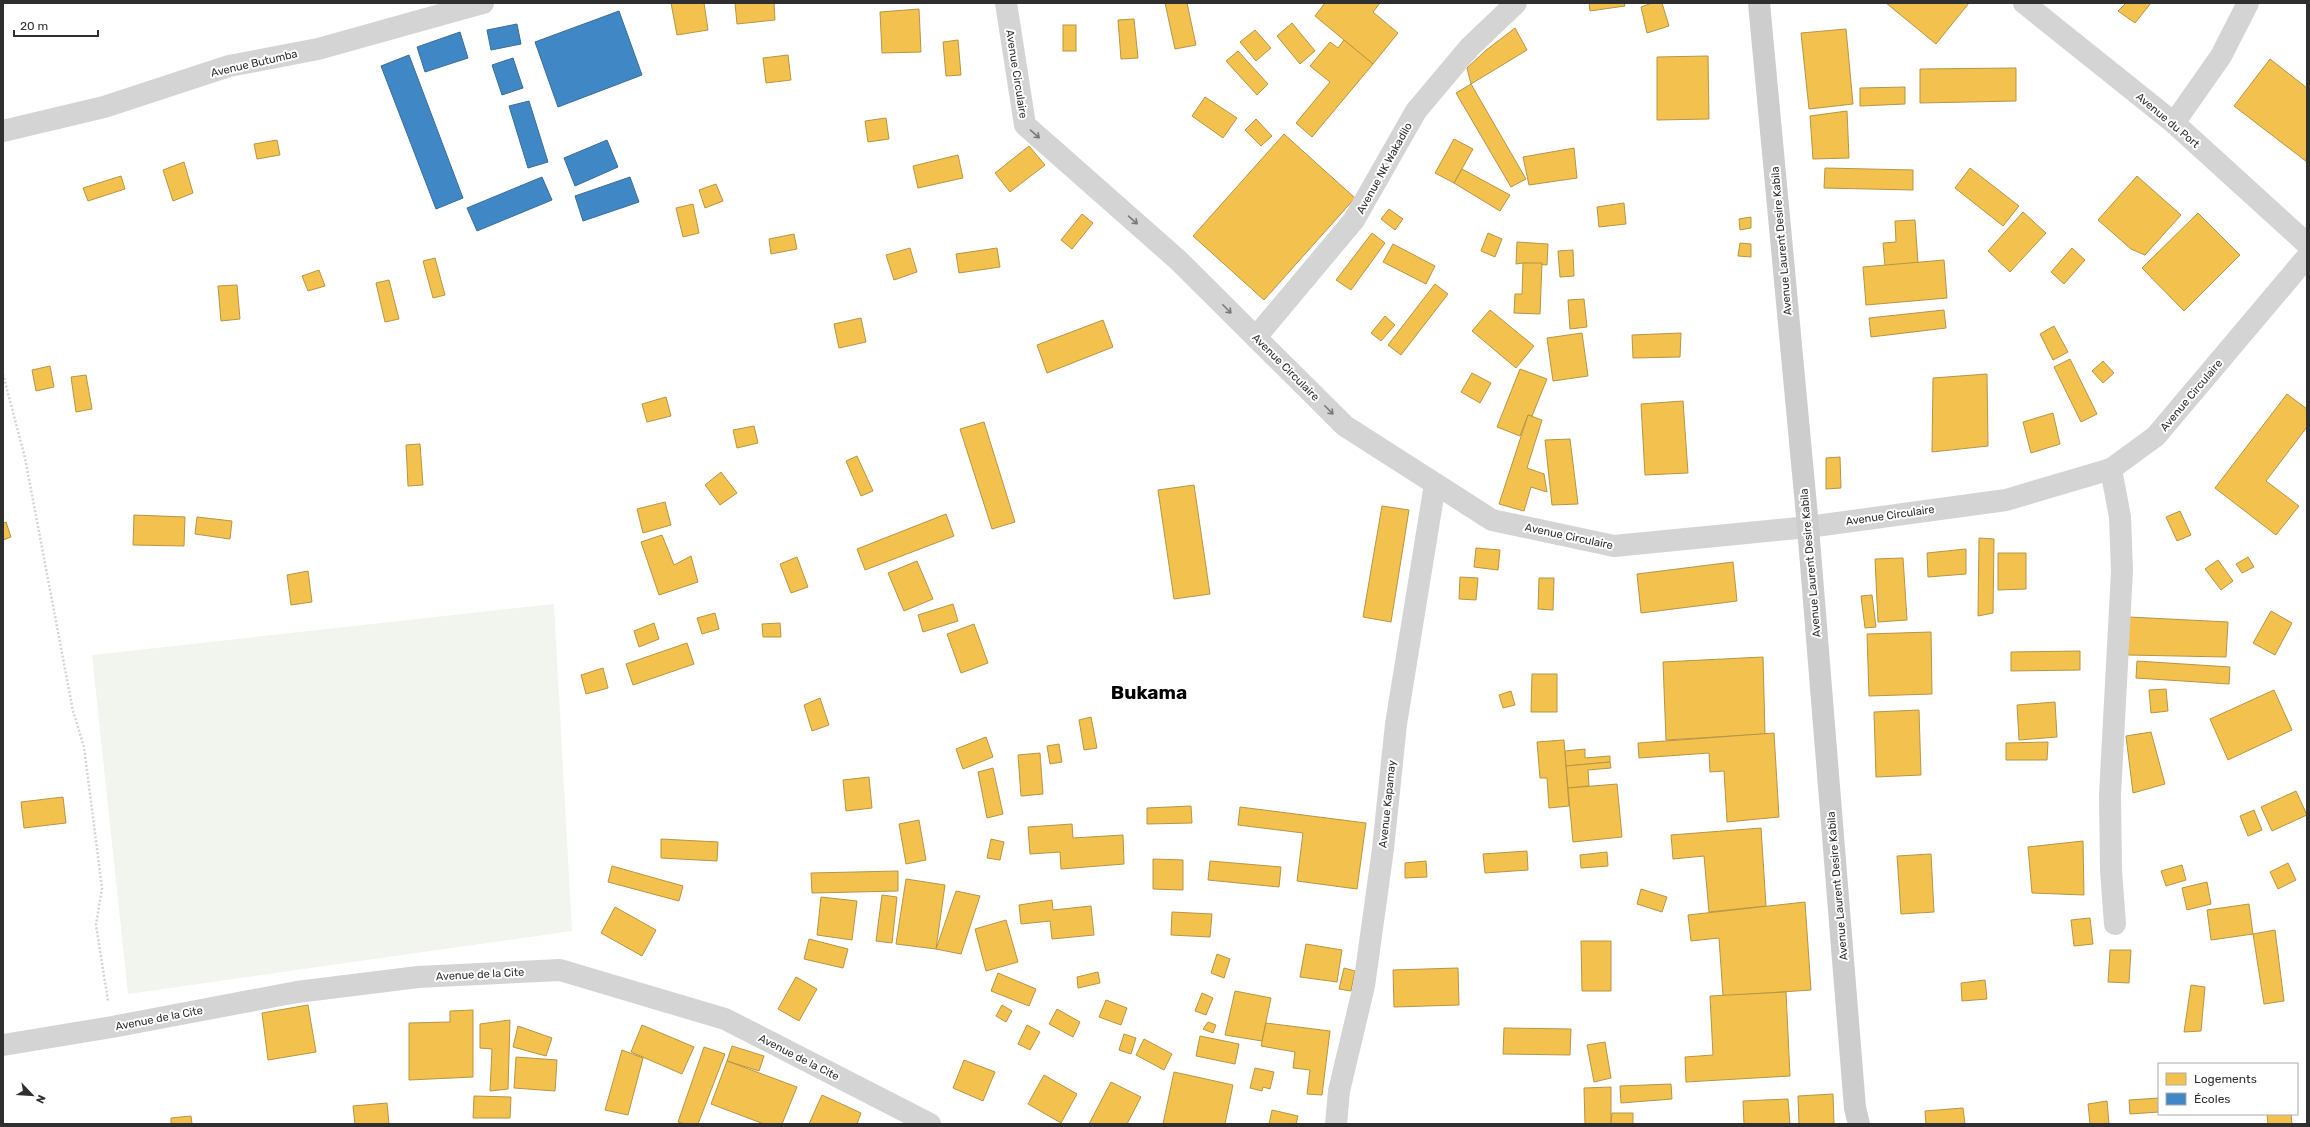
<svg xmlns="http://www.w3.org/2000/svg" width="2310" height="1127" viewBox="0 0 2310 1127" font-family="Rubik,sans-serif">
  <rect width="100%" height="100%" fill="#fff"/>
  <!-- green -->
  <polygon fill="#f1f5ed" points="554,604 572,931 128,994 92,655"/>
  <!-- homes -->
  <g fill="#f2c14e" stroke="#b89545">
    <polygon points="671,3 704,3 708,30 677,35"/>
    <polygon points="735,3 774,3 775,20 737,24"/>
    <polygon points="1165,3 1187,3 1196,45 1175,49"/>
    <polygon points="1325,3 1380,3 1373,12 1398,33 1373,64 1315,16"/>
    <polygon points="1589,3 1624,3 1625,6 1590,11"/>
    <polygon points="1652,3 1662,3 1669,26 1647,33 1641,7"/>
    <polygon points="1886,3 1969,3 1936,44"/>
    <polygon points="2126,3 2151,3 2135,23 2118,11"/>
    <polygon points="919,9 921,52 882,53 880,12"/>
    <polygon points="1134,19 1138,58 1121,59 1118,20"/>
    <polygon points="1292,23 1315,51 1300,64 1277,36"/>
    <rect x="1063" y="25" width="13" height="26"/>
    <polygon points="1515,28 1527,50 1471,84 1467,68 1485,51"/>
    <polygon points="1846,29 1853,104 1809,109 1801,33"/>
    <polygon points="1255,30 1271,48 1256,61 1240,42"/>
    <polygon points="958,40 961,75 946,76 943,42"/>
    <polygon points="1344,40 1373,64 1312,137 1296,123 1330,82 1310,66 1330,42 1338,48"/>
    <polygon points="1238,51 1268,84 1257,95 1226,61"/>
    <polygon points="788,55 791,80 766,83 763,58"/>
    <polygon points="1708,56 1709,119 1657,120 1657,57"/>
    <polygon points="2270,59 2307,88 2307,162 2234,106"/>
    <polygon points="2016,68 2016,101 1920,103 1920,69"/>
    <polygon points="1471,84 1526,179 1511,187 1456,93"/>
    <polygon points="1905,87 1905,104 1860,106 1860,88"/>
    <polygon points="1205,97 1237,118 1223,138 1192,116"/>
    <polygon points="1847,111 1849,158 1813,159 1810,116"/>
    <polygon points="886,118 889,139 868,142 865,121"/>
    <polygon points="1256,119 1272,136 1261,146 1245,130"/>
    <polygon points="1284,134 1355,198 1264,300 1193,236"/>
    <polygon points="1454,139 1473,149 1454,183 1435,173"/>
    <polygon points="277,140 280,155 257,159 254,144"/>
    <polygon points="1029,146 1045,165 1010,192 995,173"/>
    <polygon points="1574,148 1577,178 1529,185 1523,157"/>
    <polygon points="958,155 963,178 918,188 913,166"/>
    <polygon points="184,162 193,193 173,201 163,170"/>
    <polygon points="1825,168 1913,170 1913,190 1824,188"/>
    <polygon points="1970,168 2019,206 2003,226 1955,188"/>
    <polygon points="1462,169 1510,195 1500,211 1454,183"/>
    <polygon points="121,176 125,189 88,201 83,188"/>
    <polygon points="2137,176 2181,215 2145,255 2131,249 2098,220"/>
    <polygon points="716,184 723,201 705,208 699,190"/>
    <polygon points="1624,203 1626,224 1599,227 1597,207"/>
    <polygon points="693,204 699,233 683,237 676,208"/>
    <polygon points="1389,209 1403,219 1395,230 1381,219"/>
    <polygon points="2023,212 2046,233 2010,272 1988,251"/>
    <polygon points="2198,213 2240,255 2184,311 2142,268"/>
    <polygon points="1082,214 1093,223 1072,249 1061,240"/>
    <polygon points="1751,217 1751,228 1740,230 1739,219"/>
    <polygon points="1915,220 1918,263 1885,266 1883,243 1896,242 1895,221"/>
    <polygon points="1372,233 1385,243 1351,290 1336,280"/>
    <polygon points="1488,233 1502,239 1495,257 1481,251"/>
    <polygon points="794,234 797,249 771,254 769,239"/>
    <polygon points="1517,242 1548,244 1547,265 1523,263 1516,264"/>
    <polygon points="1740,243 1751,244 1751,257 1738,256"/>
    <polygon points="1393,244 1435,266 1426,284 1383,262"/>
    <polygon points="910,248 917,272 894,280 886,255"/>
    <polygon points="997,248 1000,267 959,273 956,254"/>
    <polygon points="2072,248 2085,260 2064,284 2051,272"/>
    <polygon points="1573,250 1574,276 1560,277 1558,251"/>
    <polygon points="435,258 445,295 433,298 423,261"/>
    <polygon points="1944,260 1947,298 1866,305 1863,267"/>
    <polygon points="1523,263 1542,263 1540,314 1514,313 1515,294 1522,294"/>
    <polygon points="319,270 325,286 308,291 302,276"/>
    <polygon points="389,280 399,319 385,322 376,283"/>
    <polygon points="1435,284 1448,294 1401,355 1388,345"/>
    <polygon points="237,285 240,319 221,321 218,286"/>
    <polygon points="1584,299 1587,327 1570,329 1568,300"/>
    <polygon points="1490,310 1534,346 1516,368 1472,331"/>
    <polygon points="1944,310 1946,328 1871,337 1869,318"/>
    <polygon points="1385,316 1395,325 1381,341 1371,333"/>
    <polygon points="861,318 866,342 839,348 834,324"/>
    <polygon points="1103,320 1113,347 1047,373 1037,345"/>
    <polygon points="2054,326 2068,352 2053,360 2040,334"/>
    <polygon points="1582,333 1588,376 1553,381 1547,338"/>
    <polygon points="1681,333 1680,357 1633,358 1632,335"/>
    <polygon points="2070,359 2097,414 2081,422 2054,367"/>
    <polygon points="2103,361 2114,373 2103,383 2092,371"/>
    <polygon points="50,366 54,387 36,391 32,370"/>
    <polygon points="1520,369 1547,379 1532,416 1528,415 1520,436 1497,427"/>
    <polygon points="1472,373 1491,383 1480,403 1461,392"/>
    <polygon points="1987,374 1988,446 1932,452 1933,378"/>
    <polygon points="86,375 92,409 76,412 71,377"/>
    <polygon points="2287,394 2307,409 2307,427 2266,481 2299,506 2276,535 2215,488"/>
    <polygon points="666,397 671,416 647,422 642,404"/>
    <polygon points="1683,401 1688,473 1645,475 1641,404"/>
    <polygon points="2053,413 2060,444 2031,453 2023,422"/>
    <polygon points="1528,415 1542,420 1527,468 1544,474 1547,492 1531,487 1524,511 1499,504"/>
    <polygon points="984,422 1015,522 992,529 960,429"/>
    <polygon points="754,426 758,443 737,448 733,430"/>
    <polygon points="1570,439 1578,504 1552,505 1545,440"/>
    <polygon points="420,444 423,485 408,486 406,445"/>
    <polygon points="857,456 873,491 861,496 846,461"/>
    <polygon points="1840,457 1841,488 1826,489 1826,458"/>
    <polygon points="721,472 737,493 720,505 705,485"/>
    <polygon points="1194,485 1210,594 1174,599 1158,490"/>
    <polygon points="665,502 671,525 643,533 637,509"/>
    <polygon points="1382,506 1409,510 1391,622 1363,617"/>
    <polygon points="2180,511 2191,535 2177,541 2166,517"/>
    <polygon points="946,514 954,536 865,570 857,549"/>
    <polygon points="134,515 185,517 184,546 133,545"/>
    <polygon points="197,517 232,521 230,539 195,534"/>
    <polygon points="6,522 11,537 3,540 3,523"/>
    <polygon points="662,535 674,565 691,556 698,582 659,595 641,542"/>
    <polygon points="1979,538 1994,539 1993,613 1978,616"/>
    <polygon points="1476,548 1500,550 1498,570 1474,567"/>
    <polygon points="1966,549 1966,574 1928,577 1927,553"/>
    <polygon points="1998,553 2026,553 2026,589 1998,590"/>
    <polygon points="797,557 808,587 791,593 780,564"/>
    <polygon points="2248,557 2254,567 2242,573 2236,564"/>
    <polygon points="1903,558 1907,620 1878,622 1875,559"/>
    <polygon points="2218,560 2233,581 2221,590 2205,569"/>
    <polygon points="917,561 933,599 904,611 888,573"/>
    <polygon points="1733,562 1737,601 1641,613 1637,574"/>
    <polygon points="308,571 312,602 291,605 287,575"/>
    <polygon points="1460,577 1478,578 1476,600 1459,599"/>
    <polygon points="1539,578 1554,578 1553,610 1538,609"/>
    <polygon points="1872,595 1876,627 1865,628 1861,596"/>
    <polygon points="953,604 958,621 923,632 918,615"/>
    <polygon points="2271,611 2292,623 2275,655 2253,643"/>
    <polygon points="715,613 719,629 702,634 697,618"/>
    <polygon points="2129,617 2228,622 2226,657 2128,655"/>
    <polygon points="654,623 659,639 639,647 634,631"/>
    <polygon points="780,623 781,637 763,637 762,624"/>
    <polygon points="974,624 988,663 961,673 947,634"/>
    <polygon points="1931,632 1932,694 1869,696 1867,634"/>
    <polygon points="687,643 694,664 633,685 626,664"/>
    <polygon points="2080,651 2080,670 2011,671 2011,652"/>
    <polygon points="1763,657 1765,734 1666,740 1663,662"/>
    <polygon points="2137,661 2230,667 2229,684 2136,678"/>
    <polygon points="603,668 608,688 586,694 581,675"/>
    <polygon points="1532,674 1557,674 1557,712 1531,712"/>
    <polygon points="2166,689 2168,711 2151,713 2149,690"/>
    <polygon points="2274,690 2292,730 2228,760 2210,719"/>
    <polygon points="1511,691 1515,705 1503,708 1499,695"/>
    <polygon points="820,698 829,725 812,731 804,705"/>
    <polygon points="2055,702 2057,737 2019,740 2017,705"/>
    <polygon points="1919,710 1921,775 1876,777 1874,712"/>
    <polygon points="1091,717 1097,748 1084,750 1079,720"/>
    <polygon points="2151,732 2165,784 2133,793 2126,736"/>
    <polygon points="1774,733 1779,817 1727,822 1724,771 1710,772 1709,753 1639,758 1638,743"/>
    <polygon points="986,737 993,757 963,769 956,749"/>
    <polygon points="1564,740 1569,806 1549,808 1547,778 1540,778 1537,742"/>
    <polygon points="2048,742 2047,760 2006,760 2006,743"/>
    <polygon points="1059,744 1062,762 1050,764 1047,746"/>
    <polygon points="1585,749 1585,758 1610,756 1610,762 1566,766 1565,751"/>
    <polygon points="1040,753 1043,794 1021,796 1018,755"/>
    <polygon points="1610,762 1611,768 1588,770 1589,786 1568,788 1566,766"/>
    <polygon points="993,768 1003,814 987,818 978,772"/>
    <polygon points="869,777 872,808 846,811 843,780"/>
    <polygon points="1617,784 1622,837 1573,842 1568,788"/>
    <polygon points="2296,791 2307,815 2272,831 2261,807"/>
    <polygon points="63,797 66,823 24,828 21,802"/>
    <polygon points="1191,806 1192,823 1147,824 1147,808"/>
    <polygon points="1240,807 1366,823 1357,889 1297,881 1303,833 1238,825"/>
    <polygon points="2254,810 2262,830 2248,836 2240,816"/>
    <polygon points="919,820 926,860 906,864 899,824"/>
    <polygon points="1072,824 1073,838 1123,835 1124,864 1061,869 1060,852 1030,854 1028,827"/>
    <polygon points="1761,828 1766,906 1709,912 1704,856 1673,859 1671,835"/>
    <polygon points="661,839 718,842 717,861 661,858"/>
    <polygon points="991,839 1004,842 1000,860 987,858"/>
    <polygon points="2083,841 2084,895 2032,893 2028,847"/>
    <polygon points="1527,851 1528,870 1485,873 1483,854"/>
    <polygon points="1607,852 1608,866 1581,868 1580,855"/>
    <polygon points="1931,854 1934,912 1901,914 1897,856"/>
    <polygon points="1153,859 1183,860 1183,890 1153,889"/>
    <polygon points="1210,861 1281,867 1279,887 1208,880"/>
    <polygon points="1426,861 1427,877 1405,878 1405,863"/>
    <polygon points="2288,863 2296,880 2278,889 2270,872"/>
    <polygon points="2182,865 2186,880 2166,886 2161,871"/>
    <polygon points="612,866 683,886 679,901 608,882"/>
    <polygon points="898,871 898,891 812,893 811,873"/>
    <polygon points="906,879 945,885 936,949 896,944"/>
    <polygon points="2207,882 2211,904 2187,910 2182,888"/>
    <polygon points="1641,889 1667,897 1662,912 1637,904"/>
    <polygon points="956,891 980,896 961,954 936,949"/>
    <polygon points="882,895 897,897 892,943 876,941"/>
    <polygon points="821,897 857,901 852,940 817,935"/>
    <polygon points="1052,900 1053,910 1091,906 1094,935 1052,939 1050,921 1021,924 1019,905"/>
    <polygon points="1805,902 1811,990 1723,996 1719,938 1691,941 1688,915"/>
    <polygon points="2249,904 2253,934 2211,940 2207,910"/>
    <polygon points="615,907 656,930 642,956 601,933"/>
    <polygon points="1172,912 1212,914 1210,937 1171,935"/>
    <polygon points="2090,918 2093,944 2074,946 2071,920"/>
    <polygon points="1006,920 1018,962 986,971 975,929"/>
    <polygon points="2275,930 2284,1001 2264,1004 2253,934"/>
    <polygon points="809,939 848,949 843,968 804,959"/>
    <polygon points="1581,941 1611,941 1611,991 1582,991"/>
    <polygon points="1306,944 1342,950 1337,982 1300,977"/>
    <polygon points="2110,950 2131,950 2129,983 2108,982"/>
    <polygon points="1217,954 1230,959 1224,978 1211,973"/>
    <polygon points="1344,968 1355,971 1351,991 1339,989"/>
    <polygon points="1458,968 1459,1005 1394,1007 1393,970"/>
    <polygon points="1098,972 1100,983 1078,988 1077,977"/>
    <polygon points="998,973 1036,989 1029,1006 991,991"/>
    <polygon points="796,977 817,989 799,1021 778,1009"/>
    <polygon points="1985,980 1987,999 1962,1001 1961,983"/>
    <polygon points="2191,985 2205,987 2201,1031 2184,1032"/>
    <polygon points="1235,991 1271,998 1262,1041 1225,1035"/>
    <polygon points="1786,992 1790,1076 1686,1082 1685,1057 1713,1055 1710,996"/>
    <polygon points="1202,993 1213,998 1206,1015 1195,1011"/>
    <polygon points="1106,1000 1127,1008 1121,1025 1099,1017"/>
    <polygon points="308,1005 316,1052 268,1060 262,1013"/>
    <polygon points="1002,1005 1012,1011 1006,1022 996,1016"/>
    <polygon points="1057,1009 1080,1022 1073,1037 1049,1024"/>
    <polygon points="473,1010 473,1077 409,1080 409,1023 450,1022 450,1011"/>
    <polygon points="510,1020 508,1089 490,1091 492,1049 480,1048 480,1024"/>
    <polygon points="1208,1022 1216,1025 1213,1033 1203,1029"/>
    <polygon points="1266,1023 1330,1031 1322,1095 1307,1094 1310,1070 1293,1068 1295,1052 1261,1046"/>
    <polygon points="642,1025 694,1047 682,1074 631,1052"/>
    <polygon points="1027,1025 1040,1032 1030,1050 1018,1044"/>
    <polygon points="518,1026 552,1038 546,1056 513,1047"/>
    <polygon points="1504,1028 1571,1029 1570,1055 1503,1054"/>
    <polygon points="1124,1034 1136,1038 1131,1054 1119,1050"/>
    <polygon points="1200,1036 1239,1044 1235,1064 1196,1056"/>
    <polygon points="1144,1039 1172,1054 1164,1070 1136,1055"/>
    <polygon points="1605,1042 1611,1078 1594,1082 1587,1045"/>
    <polygon points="732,1046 764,1056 759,1071 727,1061"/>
    <polygon points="704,1047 725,1054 698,1124 685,1124 678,1122"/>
    <polygon points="622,1050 643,1058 628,1115 605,1110"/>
    <polygon points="516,1057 557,1060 555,1091 514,1088"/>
    <polygon points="964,1060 995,1072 983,1101 953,1088"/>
    <polygon points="727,1061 797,1087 782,1124 764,1124 711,1104"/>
    <polygon points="1255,1068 1274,1072 1270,1089 1263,1087 1262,1091 1250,1088"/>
    <polygon points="1174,1072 1233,1085 1225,1124 1163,1124"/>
    <polygon points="1044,1075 1077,1094 1061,1123 1028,1104"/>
    <polygon points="1111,1082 1141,1097 1127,1124 1089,1124"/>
    <polygon points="1671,1084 1672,1099 1621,1103 1620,1086"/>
    <polygon points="1611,1087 1611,1124 1585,1124 1584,1088"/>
    <polygon points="1833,1094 1834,1124 1799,1124 1798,1096"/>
    <polygon points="822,1095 861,1113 857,1124 809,1124"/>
    <polygon points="474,1096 511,1097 510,1118 473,1118"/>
    <polygon points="2159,1098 2159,1112 2130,1114 2129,1100"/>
    <polygon points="1788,1099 1790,1124 1744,1124 1743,1101"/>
    <polygon points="2107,1101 2109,1124 2090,1124 2088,1104"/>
    <polygon points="387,1103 389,1124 355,1124 353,1106"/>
    <polygon points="1963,1108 1965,1124 1926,1124 1925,1111"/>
    <polygon points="1272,1110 1298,1116 1296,1124 1269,1124"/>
    <polygon points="1612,1113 1633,1113 1633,1124 1611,1124"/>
    <polygon points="2267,1114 2291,1114 2292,1124 2268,1124"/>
    <polygon points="191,1116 192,1124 171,1124 171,1118"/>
  </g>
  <!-- schools -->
  <g fill="#3f88c5" stroke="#3a6d98">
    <polygon points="619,11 642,75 558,107 535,42"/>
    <polygon points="517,24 521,44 491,50 487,30"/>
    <polygon points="460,32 468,58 425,72 417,47"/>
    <polygon points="409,55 463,198 436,209 381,66"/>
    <polygon points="513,58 523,88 502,95 492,65"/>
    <polygon points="529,101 548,162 528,168 509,106"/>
    <polygon points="607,140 618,167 575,186 564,158"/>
    <polygon points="542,177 552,200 477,231 467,208"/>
    <polygon points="630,177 639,202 583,221 575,196"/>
  </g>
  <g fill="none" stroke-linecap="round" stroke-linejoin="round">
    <!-- path -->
    <polyline stroke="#d4d4d4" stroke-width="2.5" stroke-dasharray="2 2" stroke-linecap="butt" points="3,374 25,458 73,711 84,747 102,888 96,925 108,1001"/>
    <!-- street -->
    <g stroke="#d4d4d4" stroke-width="22">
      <polyline points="1006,3 1025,125 1178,260 1345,426 1492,520 1614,546 1808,527 2006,500 2111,469 2156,436 2307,257"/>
      <polyline points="2024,3 2174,123 2307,244"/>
      <polyline points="2174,123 2221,56 2248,3"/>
      <polyline points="3,131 104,107 229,66 318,49 483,3"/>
      <polyline points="1256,337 1354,220 1416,111 1469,48 1516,3"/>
      <polyline points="2111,469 2120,517 2122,571 2110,795 2111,870 2115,924"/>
      <polyline points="3,1045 112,1027 297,992 418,977 560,970 725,1019 930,1124"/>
      <polyline points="1336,1124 1339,1091 1364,986 1383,849 1396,724 1435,484"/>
    </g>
    <!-- secondary -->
    <polyline stroke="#cdcdcd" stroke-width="22" points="1759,3 1808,527 1855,1108 1859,1124"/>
  </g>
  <!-- one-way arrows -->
  <defs><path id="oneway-shaft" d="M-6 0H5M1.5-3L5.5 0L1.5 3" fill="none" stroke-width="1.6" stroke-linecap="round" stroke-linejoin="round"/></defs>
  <g stroke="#797979">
    <use href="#oneway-shaft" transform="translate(1035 134) rotate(41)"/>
    <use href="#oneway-shaft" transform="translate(1133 220) rotate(41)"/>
    <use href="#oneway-shaft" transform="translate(1227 309) rotate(45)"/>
    <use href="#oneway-shaft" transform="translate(1329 410) rotate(45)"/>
  </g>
  <g text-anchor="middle" stroke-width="4" stroke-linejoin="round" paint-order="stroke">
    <!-- street labels -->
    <g font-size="11" fill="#2f2f2f" stroke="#fff">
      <text transform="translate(254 63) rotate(-13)" y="4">Avenue Butumba</text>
      <text transform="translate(1017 74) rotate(81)" y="4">Avenue Circulaire</text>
      <text transform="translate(2168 120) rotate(40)" y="4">Avenue du Port</text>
      <text transform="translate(1384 168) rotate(-61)" y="4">Avenue NK Wakadilo</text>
      <text transform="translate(1781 241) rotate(-95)" y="4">Avenue Laurent Desire Kabila</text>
      <text transform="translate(1286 367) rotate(45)" y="4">Avenue Circulaire</text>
      <text transform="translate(2191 395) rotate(-50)" y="4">Avenue Circulaire</text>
      <text transform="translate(1890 515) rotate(-8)" y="4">Avenue Circulaire</text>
      <text transform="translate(1569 536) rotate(12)" y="4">Avenue Circulaire</text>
      <text transform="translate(1810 563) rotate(-95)" y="4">Avenue Laurent Desire Kabila</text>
      <text transform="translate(1387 804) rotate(-84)" y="4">Avenue Kapamay</text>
      <text transform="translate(1837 886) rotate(-95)" y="4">Avenue Laurent Desire Kabila</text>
      <text transform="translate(480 974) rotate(-3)" y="4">Avenue de la Cite</text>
      <text transform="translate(159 1018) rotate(-11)" y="4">Avenue de la Cite</text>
      <text transform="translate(799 1057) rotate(27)" y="4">Avenue de la Cite</text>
    </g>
    <!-- town labels -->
    <g font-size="19" font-weight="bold" fill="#000" stroke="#fff">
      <text x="1149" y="699">Bukama</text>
    </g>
  </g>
  <!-- border -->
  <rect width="2310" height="1127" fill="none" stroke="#2f2f2f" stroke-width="8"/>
  <!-- legend -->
  <rect x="2158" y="1063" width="140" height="52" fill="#ffffff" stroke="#acacac"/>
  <rect x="2166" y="1073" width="20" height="12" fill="#f2c14e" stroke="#acacac"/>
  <text x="2194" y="1083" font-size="12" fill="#2f2f2f">Logements</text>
  <rect x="2166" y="1093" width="20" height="12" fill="#3f88c5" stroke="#acacac"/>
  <text x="2194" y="1103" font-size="12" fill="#2f2f2f">Écoles</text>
  <!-- north arrow -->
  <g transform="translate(32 1095) rotate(115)" stroke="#ffffff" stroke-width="3" paint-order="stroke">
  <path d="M0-3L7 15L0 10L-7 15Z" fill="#2f2f2f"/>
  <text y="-6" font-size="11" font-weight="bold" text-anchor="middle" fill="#2f2f2f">N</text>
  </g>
  <!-- scale -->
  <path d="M14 30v6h84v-6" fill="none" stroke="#2f2f2f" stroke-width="2"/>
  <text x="20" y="30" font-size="12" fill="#2f2f2f" stroke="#ffffff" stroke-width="3" paint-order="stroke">20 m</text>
</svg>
